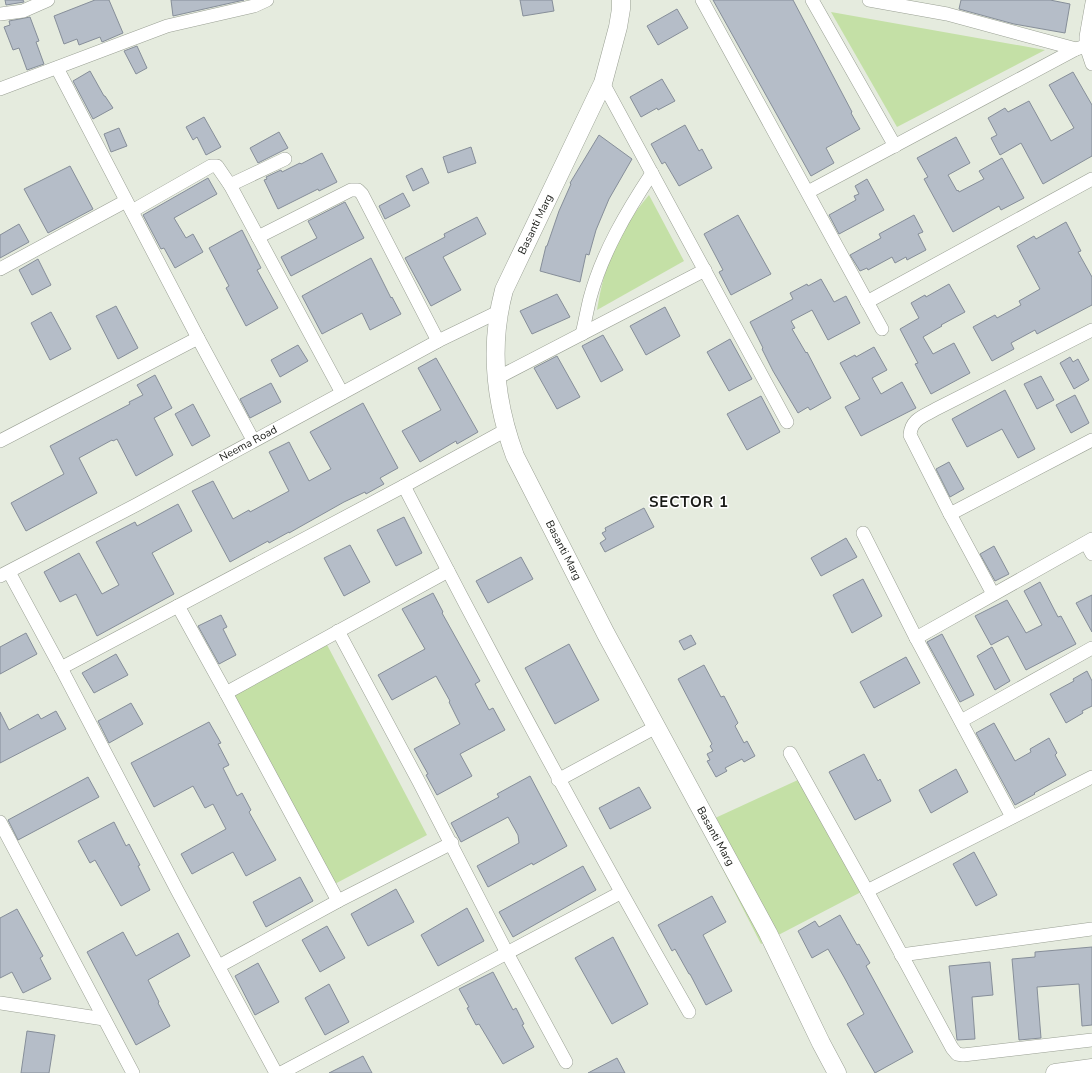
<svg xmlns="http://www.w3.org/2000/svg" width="1092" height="1073" viewBox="0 0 1092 1073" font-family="'Nunito Sans',sans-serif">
  <rect width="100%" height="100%" fill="#e5ebde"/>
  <!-- green -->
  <g fill="#c4e0a6">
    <polygon points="831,12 1045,50 897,127"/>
    <path d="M 649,195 L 684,261 L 597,310 C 605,261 617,233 649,195 Z"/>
    <polygon points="325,641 427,835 331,886 229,692"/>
    <polygon points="800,779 863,891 761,944 700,825"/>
  </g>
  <!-- building -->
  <g fill="#b5bdc8" stroke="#868e99">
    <polygon points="5,0 23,0 24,2 6,5"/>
    <polygon points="95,0 109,0 123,33 102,42 100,37 79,45 77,39 64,44 54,16"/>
    <polygon points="171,0 244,0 173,16"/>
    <polygon points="520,0 552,0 554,11 523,16"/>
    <polygon points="713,0 793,0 852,112 851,113 860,129 826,148 834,163 811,176"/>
    <polygon points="961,0 1050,0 1070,4 1065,33 1014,24 959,9"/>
    <polygon points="677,9 688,28 658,45 647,26"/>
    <polygon points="30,17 39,41 36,42 44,64 27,70 19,48 13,50 4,27 10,25 9,21"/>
    <polygon points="137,46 147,68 136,74 124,51"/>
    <polygon points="90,71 104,96 105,96 113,108 93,119 73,81"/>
    <polygon points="1073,72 1092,105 1092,156 1043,184 1021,143 1000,155 991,138 997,135 988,118 1005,108 1008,112 1029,101 1051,141 1074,128 1049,85"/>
    <polygon points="662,79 675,101 658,110 657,108 641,117 630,97"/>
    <polygon points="204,117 221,147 206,155 197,137 193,140 186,127"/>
    <polygon points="685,125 699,151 702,149 712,168 679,186 665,162 662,164 651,144"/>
    <polygon points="119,128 127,146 111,152 104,134"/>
    <polygon points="279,132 288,148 258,163 250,148"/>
    <polygon points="599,135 632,159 609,199 596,230 589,255 586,254 580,282 540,271 546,246 547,246 559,211 571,184 570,183"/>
    <polygon points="956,137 970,163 948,175 957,191 958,190 959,192 984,179 979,171 1002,158 1024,198 1001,210 999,206 953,232 924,179 928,177 917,158"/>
    <polygon points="471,147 476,163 448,173 443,157"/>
    <polygon points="322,153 337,182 319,191 318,189 278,209 264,180 267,179 266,177 281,170 282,172 300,163 301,164"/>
    <polygon points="70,166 93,209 48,233 24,189"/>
    <polygon points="422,168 429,183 413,191 406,176"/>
    <polygon points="208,178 217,194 174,218 186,238 193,234 203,252 175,268 164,248 161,249 143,215"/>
    <polygon points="867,179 884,210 839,234 829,215 856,200 854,196 859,194 855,186"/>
    <polygon points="403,193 410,206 385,219 379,206"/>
    <polygon points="345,202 364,238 291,276 281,257 317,238 308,221"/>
    <polygon points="738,215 771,274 731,295 719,272 723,270 704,234"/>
    <polygon points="914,215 923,232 918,234 926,250 907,260 906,257 895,263 892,257 868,270 867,268 860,271 850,255 881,238 879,234"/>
    <polygon points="477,217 486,234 443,257 461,290 431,306 405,258 445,237 444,234"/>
    <polygon points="1066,222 1081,251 1078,252 1092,277 1092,305 1037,334 1035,330 1011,343 1014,349 992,361 973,327 995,315 997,318 1021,305 1019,301 1040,289 1017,246 1034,236 1036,239"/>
    <polygon points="19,224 29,242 0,258 0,235"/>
    <polygon points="242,230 261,268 257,270 278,308 246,326 226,288 229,286 209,248"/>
    <polygon points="371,258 391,298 392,297 401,314 370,330 362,313 322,334 302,296"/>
    <polygon points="38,259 51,285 32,295 19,270"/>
    <polygon points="821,279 834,302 846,296 860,323 828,340 812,310 791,321 795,328 792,329 806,353 807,352 831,398 810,410 808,407 798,413 773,371 762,349 763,348 750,322 793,299 790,293 807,284 808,286"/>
    <polygon points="949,284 965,312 941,325 942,326 923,337 933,354 954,343 970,373 931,394 915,364 918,363 900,329 919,318 911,303 925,295 926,297"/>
    <polygon points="557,294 570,317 532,334 520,311"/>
    <polygon points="116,306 138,348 118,359 96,316"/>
    <polygon points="665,307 680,336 646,355 630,326"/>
    <polygon points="51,312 71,349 50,360 31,323"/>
    <polygon points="603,335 623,370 601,382 582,346"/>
    <polygon points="730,339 752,379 729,391 707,352"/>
    <polygon points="298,345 308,361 280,377 271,360"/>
    <polygon points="874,347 887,370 872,378 881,394 902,382 916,408 861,436 845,407 860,399 840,363 855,355 856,357"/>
    <polygon points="557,356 580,397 557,409 534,368"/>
    <polygon points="1070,357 1073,362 1078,359 1089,380 1074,389 1060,363"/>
    <polygon points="436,358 478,432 457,444 456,441 420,462 402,431 441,410 418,368"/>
    <polygon points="155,375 172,408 154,418 173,455 136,476 117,439 113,441 112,440 79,458 97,493 26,531 11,503 64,474 50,446 130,404 129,402 143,395 137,385"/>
    <polygon points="1041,376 1054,400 1037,409 1024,384"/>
    <polygon points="271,383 281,402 250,418 240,399"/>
    <polygon points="1005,390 1035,449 1018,458 1002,429 967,447 952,419"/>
    <polygon points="1075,395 1089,423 1071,433 1056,405"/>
    <polygon points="761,396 780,432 747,450 727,414"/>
    <polygon points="363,403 398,468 380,478 384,484 366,494 365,492 344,502 289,533 289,532 269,543 268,541 230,562 192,491 213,481 233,519 249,510 250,512 289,491 269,452 289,442 309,481 331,469 310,432"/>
    <polygon points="193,404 210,436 192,446 175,414"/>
    <polygon points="949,462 964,489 950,497 936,469"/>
    <polygon points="178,504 192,531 152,553 174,594 97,636 76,594 60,602 44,572 79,553 102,594 119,585 96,542 135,522 137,526"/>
    <polygon points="644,508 654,527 605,552 600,543 606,539 602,533 606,531 605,528"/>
    <polygon points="404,517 422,553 396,566 377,530"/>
    <polygon points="846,538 857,557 821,576 811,558"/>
    <polygon points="350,545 370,582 344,596 324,558"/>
    <polygon points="994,546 1009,574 995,581 980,554"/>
    <polygon points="521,557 533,579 488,603 476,581"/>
    <polygon points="863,579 882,616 852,633 833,595"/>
    <polygon points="1040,582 1058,617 1061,616 1076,644 1026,670 1008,636 991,645 975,616 1007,600 1026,633 1042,625 1024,591"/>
    <polygon points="433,593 443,612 442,613 480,681 475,684 489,710 493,708 505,730 460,754 472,776 437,795 426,775 428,774 414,749 460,724 449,702 450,701 436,676 392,700 378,675 425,649 402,609"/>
    <polygon points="1092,595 1092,632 1076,603"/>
    <polygon points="221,615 227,627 223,629 236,655 219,664 198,626"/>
    <polygon points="26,633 37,654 0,674 0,647"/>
    <polygon points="942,634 974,695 960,702 927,642"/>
    <polygon points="691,635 696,644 684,650 679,641"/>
    <polygon points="569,644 599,700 555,724 525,668"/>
    <polygon points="992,647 1010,681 995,690 977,656"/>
    <polygon points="116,654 128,675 94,693 82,673"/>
    <polygon points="906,657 920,683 874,708 860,682"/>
    <polygon points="704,665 721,697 724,696 738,723 735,726 744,743 747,741 755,756 744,762 742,759 725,768 727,771 716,777 707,761 710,760 707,754 713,751 710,746 712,744 678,679"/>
    <polygon points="1087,671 1092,681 1092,706 1082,711 1083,713 1066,723 1050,694 1074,681 1073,679"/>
    <polygon points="131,703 143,724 109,743 98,721"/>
    <polygon points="56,711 66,729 0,763 0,712 9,730 38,714 41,719"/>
    <polygon points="209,722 221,743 218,744 229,765 223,768 237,796 242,793 251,810 249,812 276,860 246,876 233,852 192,874 181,854 226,829 213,804 205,808 193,786 154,807 131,763"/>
    <polygon points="994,723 1015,761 1031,752 1030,749 1049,738 1057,753 1055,755 1066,775 1034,793 1035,794 1015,805 976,733"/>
    <polygon points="864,754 878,781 880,779 891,801 855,820 829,772"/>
    <polygon points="956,769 968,792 931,813 919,790"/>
    <polygon points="530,776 567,846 533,865 532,863 488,887 477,866 519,843 518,835 508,817 461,842 451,823 499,797 497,794"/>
    <polygon points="88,777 99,797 18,840 8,820"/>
    <polygon points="639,787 651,808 610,829 599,808"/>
    <polygon points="114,822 126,846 129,844 140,865 138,866 150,890 121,906 95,860 90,863 78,841"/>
    <polygon points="974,852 997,895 976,906 953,864"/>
    <polygon points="583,866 596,890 513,937 499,912"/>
    <polygon points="300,877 313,901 266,927 253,902"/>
    <polygon points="396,889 414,922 368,946 351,914"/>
    <polygon points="712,896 726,922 703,935 732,991 706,1005 690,974 689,974 675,949 672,951 658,925"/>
    <polygon points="467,908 484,941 438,966 421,935"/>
    <polygon points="17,909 43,956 40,958 51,979 23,993 12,972 0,978 0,918"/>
    <polygon points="840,915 857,945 859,944 870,963 866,966 913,1052 875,1073 847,1024 864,1014 844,977 828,949 812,958 798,931 815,921 819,927"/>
    <polygon points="327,926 345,958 320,972 302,940"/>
    <polygon points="123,932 136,956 178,933 190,956 148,980 159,1002 158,1003 170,1026 136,1045 87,952"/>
    <polygon points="613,937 648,1004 612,1024 575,958"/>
    <polygon points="1092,947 1092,1025 1082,1026 1079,984 1037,987 1041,1038 1019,1040 1012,959 1035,957 1035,952"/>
    <polygon points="990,962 993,995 972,997 975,1039 957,1040 949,966"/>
    <polygon points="258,963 279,1002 255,1015 235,976"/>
    <polygon points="493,972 513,1010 516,1008 524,1024 522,1025 534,1047 503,1064 479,1024 476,1025 467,1008 469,1007 459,989"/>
    <polygon points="329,984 349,1022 325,1035 305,998"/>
    <polygon points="27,1031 55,1035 49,1073 21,1073"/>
    <polygon points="363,1056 372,1073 329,1073"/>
    <polygon points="617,1058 625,1073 588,1073"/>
  </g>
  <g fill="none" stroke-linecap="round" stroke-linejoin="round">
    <defs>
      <g id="street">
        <polyline points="702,0 882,329"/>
        <polyline points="812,0 895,146"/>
        <polyline points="869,0 947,14 1076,49"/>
        <polyline points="1092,3 1086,37 1086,46 1092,64"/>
        <polyline points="0,14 23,11 48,0"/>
        <polyline points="57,68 198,338 253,440"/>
        <polyline points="603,83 787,422"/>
        <polyline points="0,89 167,26 254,6 267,0"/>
        <polyline points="230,185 285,159"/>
        <polyline points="808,192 1076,49 1086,46"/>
        <polyline points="132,211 211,166 217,166 230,185 342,393"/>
        <polyline points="258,237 351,190 358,190 362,194 438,341"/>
        <polyline points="0,269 126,201"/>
        <polyline points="867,302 1092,179"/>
        <path d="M 582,334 C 585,322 587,310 590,298 C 602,253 627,211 652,173"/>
        <polyline points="497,378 705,270"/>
        <polyline points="0,441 198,338"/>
        <path d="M 404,486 C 495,663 590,839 689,1012"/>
        <polyline points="950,514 1092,440"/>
        <polyline points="863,533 916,638 1012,817"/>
        <polyline points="1086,543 1092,554"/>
        <polyline points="9,572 61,668 177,890 276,1073"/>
        <polyline points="0,576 136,505 438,341 498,312"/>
        <path d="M 993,594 L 950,514 L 910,435 C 911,419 924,416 936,409 L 1092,330"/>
        <polyline points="178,606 226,693 338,901"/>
        <polyline points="338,631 419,782 507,953 566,1062"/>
        <polyline points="916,638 1092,539"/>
        <polyline points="61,668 404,486 506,430"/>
        <polyline points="226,693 448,571"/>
        <polyline points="961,721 1092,648"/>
        <polyline points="790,753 867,891 952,1048 957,1054 963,1055 1092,1040"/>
        <polyline points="558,780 656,727"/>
        <polyline points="0,822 133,1073"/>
        <polyline points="867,891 1092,777"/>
        <polyline points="901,955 1092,929"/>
        <polyline points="219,966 338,901 452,843"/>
        <polyline points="0,1003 104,1019"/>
        <polyline points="281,1073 620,893"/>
      </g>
      <g id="secondary">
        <path d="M 621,0 L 621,9 L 618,27 L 603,83 L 504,290 C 489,346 495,402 515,456 L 606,634 L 768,933 L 821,1043 L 837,1073"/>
        <polyline points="1055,1073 1092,1068"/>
      </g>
    </defs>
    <!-- street casing -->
    <use href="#street" stroke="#9aa094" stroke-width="14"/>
    <!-- secondary casing -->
    <use href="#secondary" stroke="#9aa094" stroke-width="19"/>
    <!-- street -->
    <use href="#street" stroke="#fff" stroke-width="13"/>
    <!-- secondary -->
    <use href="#secondary" stroke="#fff" stroke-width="18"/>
  </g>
  <g text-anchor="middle" stroke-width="3" stroke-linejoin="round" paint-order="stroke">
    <!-- street labels -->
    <g font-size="11" fill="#191b17" stroke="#fff">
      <text transform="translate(535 224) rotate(-64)" y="4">Basanti Marg</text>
      <text transform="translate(248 443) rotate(-28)" y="4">Neema Road</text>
      <text transform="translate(564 550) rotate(63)" y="4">Basanti Marg</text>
      <text transform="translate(716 836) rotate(61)" y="4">Basanti Marg</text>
    </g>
    <!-- district labels -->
    <g font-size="15" font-weight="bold" letter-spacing="1" fill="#191b17" stroke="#fff">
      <text x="689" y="507">SECTOR 1</text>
    </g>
  </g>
</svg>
